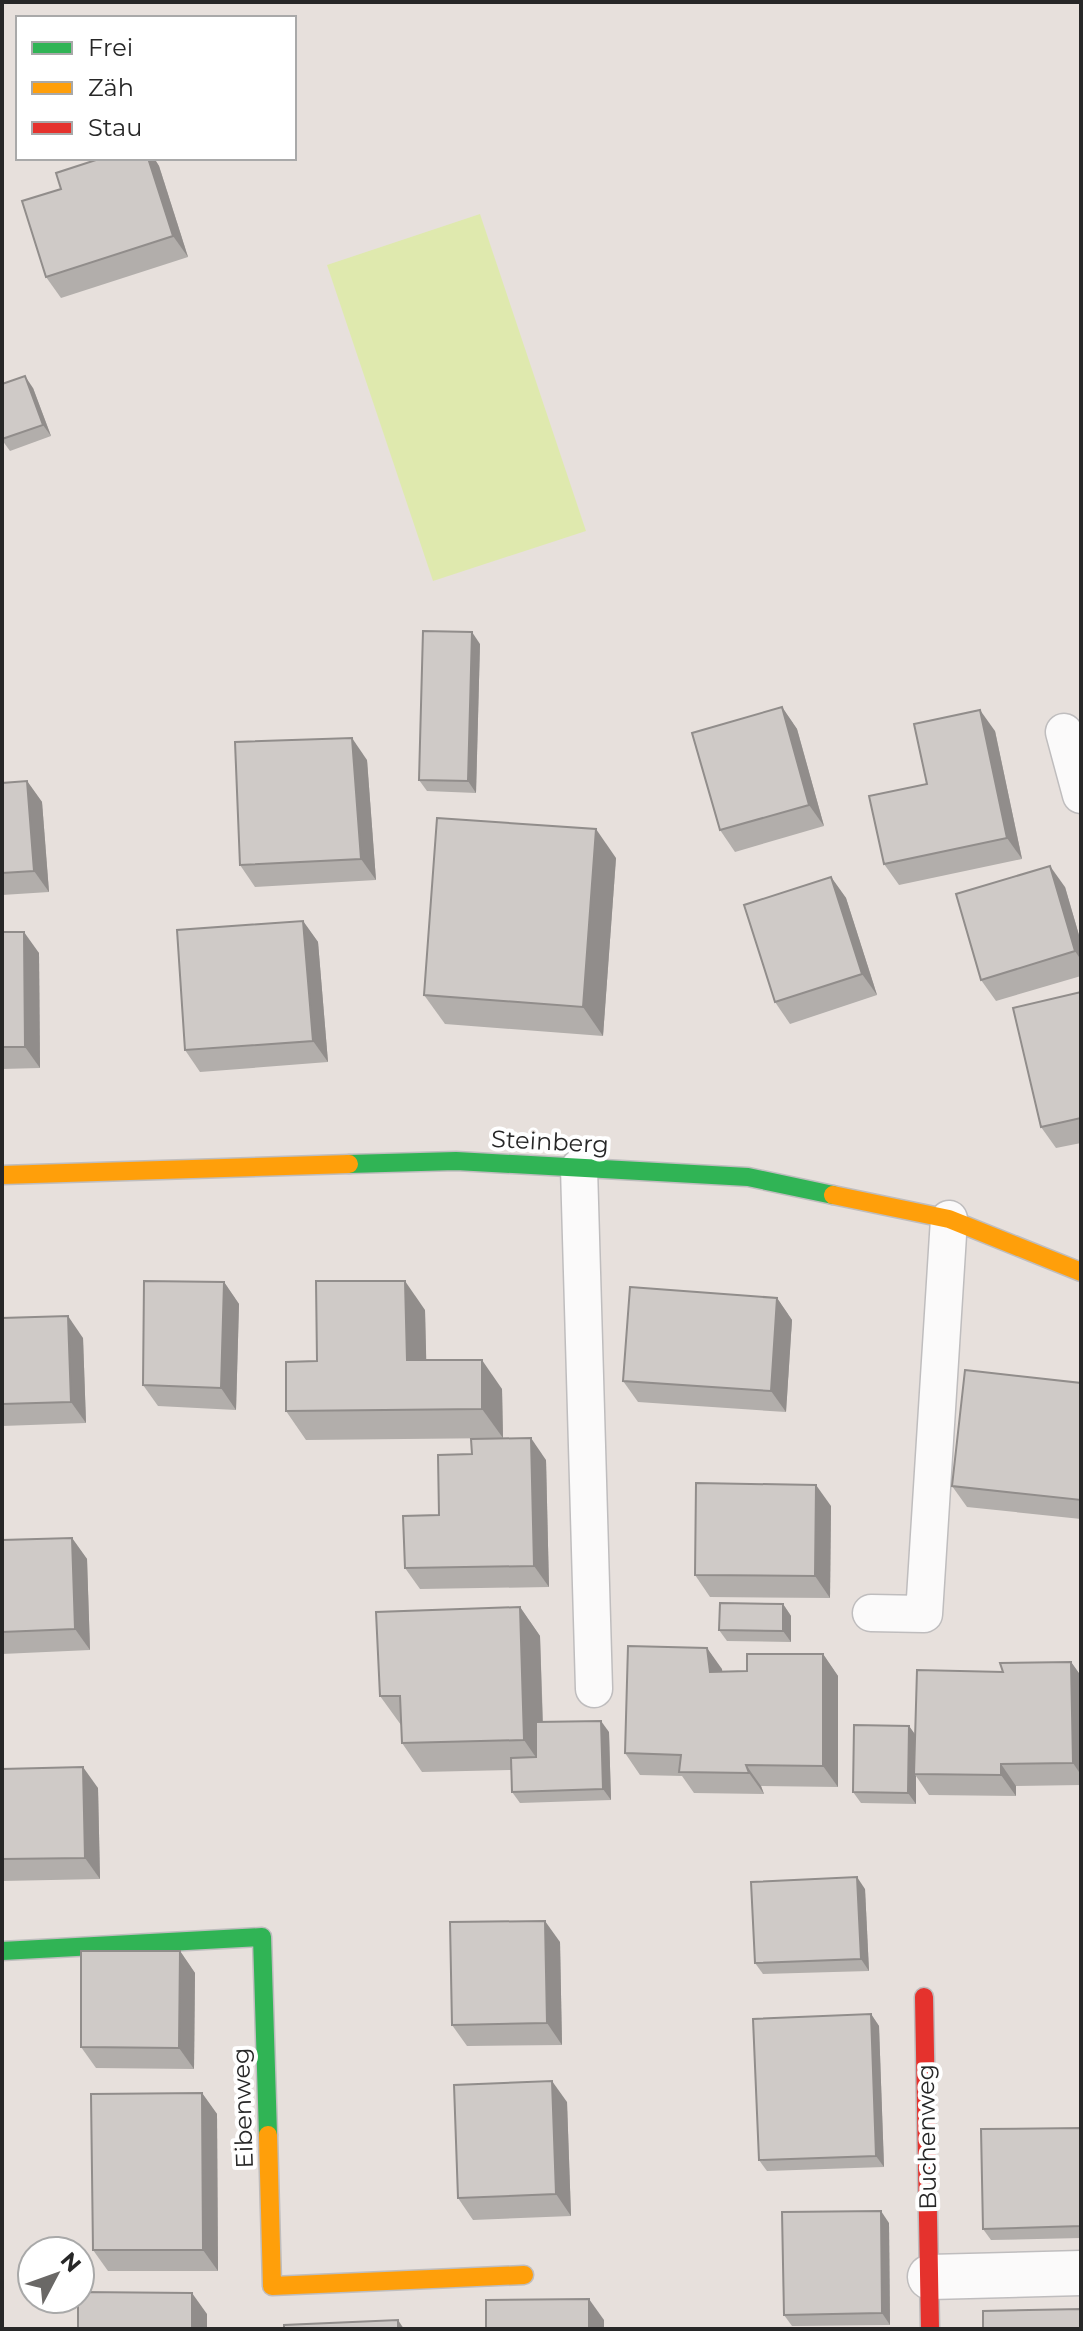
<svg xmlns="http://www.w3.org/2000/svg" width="1083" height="2331" viewBox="0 0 1083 2331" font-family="Montserrat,sans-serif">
  <rect width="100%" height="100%" fill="#e7e0dc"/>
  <!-- pitch -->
  <polygon fill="#dfe9ae" points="480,214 586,531 433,581 327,265"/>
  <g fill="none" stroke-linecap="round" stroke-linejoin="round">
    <defs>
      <g id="lane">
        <polyline points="1064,732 1081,795"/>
        <polyline points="579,1168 594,1689"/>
        <polyline points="871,1613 924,1614 949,1219"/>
      </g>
      <polyline id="street" points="930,2277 1081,2273"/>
      <g id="fast">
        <polyline points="349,1164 456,1161 748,1177 833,1195"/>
        <polyline points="2,1951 262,1937 268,2135"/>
      </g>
      <g id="slow">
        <polyline points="2,1175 349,1164"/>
        <polyline points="833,1195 949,1219 1081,1272"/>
        <polyline points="268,2135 272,2286 524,2275"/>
      </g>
      <polyline id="jam" points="924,1997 930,2329"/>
    </defs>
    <!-- lane casing -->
    <use href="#lane" stroke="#bfbdbe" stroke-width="39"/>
    <!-- street casing -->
    <use href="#street" stroke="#bfbdbe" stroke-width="47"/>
    <!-- fast casing -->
    <use href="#fast" stroke="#bfbdbe" stroke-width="21"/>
    <!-- slow casing -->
    <use href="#slow" stroke="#bfbdbe" stroke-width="21"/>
    <!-- jam casing -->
    <use href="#jam" stroke="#bfbdbe" stroke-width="21"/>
    <!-- lane -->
    <use href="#lane" stroke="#fbfafa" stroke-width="36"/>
    <!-- street -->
    <use href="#street" stroke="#fbfafa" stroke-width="44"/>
    <!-- fast -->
    <use href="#fast" stroke="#30b455" stroke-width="18"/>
    <!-- slow -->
    <use href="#slow" stroke="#ff9f0a" stroke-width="18"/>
    <!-- jam -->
    <use href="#jam" stroke="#e5322d" stroke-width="18"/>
  </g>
  <!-- wall -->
  <g fill="#b2aeab">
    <polygon points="102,158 154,158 159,166 188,257 61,298 46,277 61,189"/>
    <polygon points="2,384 33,388 51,436 10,451 2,440"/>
    <polygon points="480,644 476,793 427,791 419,780"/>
    <polygon points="782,707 797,729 824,826 735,852 720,830"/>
    <polygon points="995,731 1022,859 899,885 884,864"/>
    <polygon points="367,760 376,880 255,887 240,865"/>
    <polygon points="27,781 42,802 49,892 2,895 2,783"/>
    <polygon points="616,858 603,1036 445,1024 424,995"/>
    <polygon points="831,877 846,898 877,995 790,1024 775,1002"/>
    <polygon points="1065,887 1081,942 1081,976 996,1001 981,980"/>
    <polygon points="303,921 318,942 328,1062 200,1072 185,1050"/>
    <polygon points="2,932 39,953 40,1068 2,1069"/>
    <polygon points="1081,992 1081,1143 1056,1148 1041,1127"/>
    <polygon points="224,1282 239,1304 236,1410 158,1406 143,1385"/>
    <polygon points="777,1298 792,1320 786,1412 638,1402 623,1381"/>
    <polygon points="425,1310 426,1360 502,1389 503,1438 306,1440 286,1411 317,1361"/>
    <polygon points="2,1318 83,1338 86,1423 2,1426"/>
    <polygon points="1081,1383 1081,1519 967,1507 952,1486"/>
    <polygon points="546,1460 549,1587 420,1589 405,1568 439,1515"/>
    <polygon points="831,1506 830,1598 710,1597 695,1575"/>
    <polygon points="72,1538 87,1559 90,1650 2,1654 2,1540"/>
    <polygon points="783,1604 791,1616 791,1642 727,1641 719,1630"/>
    <polygon points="520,1607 540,1636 543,1722 609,1732 611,1800 520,1803 512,1792 512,1770 422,1772 402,1743 401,1725 380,1696"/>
    <polygon points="707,1648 722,1671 747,1671 823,1654 838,1676 838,1787 761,1786 764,1794 694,1793 682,1776 640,1775 625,1753"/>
    <polygon points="1071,1662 1081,1676 1081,1785 1016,1786 1016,1796 929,1795 916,1776 916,1804 861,1803 853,1792 909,1726 915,1735 1003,1672"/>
    <polygon points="2,1769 98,1788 100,1879 2,1881"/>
    <polygon points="865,1889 869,1971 763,1974 755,1963"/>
    <polygon points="560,1942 562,2045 467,2046 452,2025"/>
    <polygon points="180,1951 195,1973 194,2069 96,2068 81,2047"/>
    <polygon points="871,2014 879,2026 884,2167 767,2171 759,2160"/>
    <polygon points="202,2093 217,2114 218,2271 108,2271 93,2250"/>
    <polygon points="567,2102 571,2216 473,2220 458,2198"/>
    <polygon points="1081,2128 1081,2238 991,2240 983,2229"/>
    <polygon points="889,2223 890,2325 792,2326 784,2315"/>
  </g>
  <!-- shaded-wall -->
  <g fill="#918d8b">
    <polygon points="148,158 154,158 159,166 188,257 173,236"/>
    <polygon points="25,376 33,388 51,436 43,425"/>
    <polygon points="472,632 480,644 476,793 468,781"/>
    <polygon points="782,707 797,729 824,826 809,805"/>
    <polygon points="980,710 995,731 1022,859 1007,838"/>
    <polygon points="352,738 367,760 376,880 361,859"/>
    <polygon points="27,781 42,802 49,892 34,871"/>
    <polygon points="596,829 616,858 603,1036 583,1007"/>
    <polygon points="1050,866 1065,887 1081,942 1081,960 1075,951"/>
    <polygon points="831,877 846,898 877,995 862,974"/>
    <polygon points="303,921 318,942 328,1062 313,1041"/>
    <polygon points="24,932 39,953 40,1068 25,1047"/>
    <polygon points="405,1281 425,1310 427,1389 407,1360"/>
    <polygon points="224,1282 239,1304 236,1410 221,1388"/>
    <polygon points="777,1298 792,1320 786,1412 771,1391"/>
    <polygon points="68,1316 83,1338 86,1423 71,1402"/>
    <polygon points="482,1360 502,1389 503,1438 482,1409"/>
    <polygon points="531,1438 546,1460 549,1587 534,1566"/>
    <polygon points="816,1485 831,1506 830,1598 815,1576"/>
    <polygon points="72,1538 87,1559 90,1650 75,1629"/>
    <polygon points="783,1604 791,1616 791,1642 783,1631"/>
    <polygon points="520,1607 540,1636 544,1769 524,1740"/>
    <polygon points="707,1648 722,1669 725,1693 710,1672"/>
    <polygon points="823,1654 838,1676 838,1787 823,1766"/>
    <polygon points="1071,1662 1081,1676 1081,1775 1073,1763"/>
    <polygon points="601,1721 609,1732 611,1800 603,1789"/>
    <polygon points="909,1726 917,1737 914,1774 916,1776 916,1804 908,1793"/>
    <polygon points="1001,1764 1016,1786 1016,1796 1001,1775"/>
    <polygon points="746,1765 761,1786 764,1794 749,1773"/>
    <polygon points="83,1767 98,1788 100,1879 85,1858"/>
    <polygon points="857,1877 865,1889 869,1971 861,1959"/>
    <polygon points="545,1921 560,1942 562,2045 547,2023"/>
    <polygon points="180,1951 195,1973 194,2069 179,2048"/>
    <polygon points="871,2014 879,2026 884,2167 876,2156"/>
    <polygon points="552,2081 567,2102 571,2216 556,2194"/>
    <polygon points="202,2093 217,2114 218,2271 203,2250"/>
    <polygon points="881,2211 889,2223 890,2325 882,2313"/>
    <polygon points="192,2293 207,2314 207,2329 192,2329"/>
    <polygon points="589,2299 604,2320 604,2329 589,2329"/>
    <polygon points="398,2320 404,2329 398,2329"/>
  </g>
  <!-- building -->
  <g fill="#cfcac7" stroke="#918d8b" stroke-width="2">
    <polygon points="102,158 148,158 173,236 46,277 22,201 61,189 56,173"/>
    <polygon points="25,376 43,425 2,439 2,384"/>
    <polygon points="423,631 472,632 468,781 419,780"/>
    <polygon points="782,707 809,805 720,830 692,733"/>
    <polygon points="980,710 1007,838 884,864 869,796 927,784 914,724"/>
    <polygon points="352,738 361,859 240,865 235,742"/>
    <polygon points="27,781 34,871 2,873 2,783"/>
    <polygon points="437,818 596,829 583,1007 424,995"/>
    <polygon points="1050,866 1075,951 981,980 956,894"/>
    <polygon points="831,877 862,974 775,1002 744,905"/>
    <polygon points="303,921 313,1041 185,1050 177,930"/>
    <polygon points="2,932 24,932 25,1047 2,1047"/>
    <polygon points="1081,992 1081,1118 1041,1127 1013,1008"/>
    <polygon points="144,1281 224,1282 221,1388 143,1385"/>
    <polygon points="316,1281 405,1281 407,1360 482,1360 482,1409 286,1411 286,1362 317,1361"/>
    <polygon points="630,1287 777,1298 771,1391 623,1381"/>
    <polygon points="68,1316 71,1402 2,1404 2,1318"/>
    <polygon points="965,1370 1081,1383 1081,1500 952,1486"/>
    <polygon points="531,1438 534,1566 405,1568 403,1516 439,1515 438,1455 472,1454 471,1439"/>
    <polygon points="696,1483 816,1485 815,1576 695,1575"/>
    <polygon points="72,1538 75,1629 2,1632 2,1540"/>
    <polygon points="720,1603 783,1604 783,1631 719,1630"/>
    <polygon points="520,1607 524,1740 402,1743 400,1696 380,1696 376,1612"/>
    <polygon points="628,1646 707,1648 710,1672 747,1671 747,1654 823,1654 823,1766 746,1765 749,1773 679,1772 681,1755 625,1753"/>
    <polygon points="1071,1662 1073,1763 1001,1764 1001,1775 914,1774 917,1670 1003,1672 1000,1663"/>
    <polygon points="601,1721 603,1789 512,1792 511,1758 536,1757 536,1722"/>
    <polygon points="854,1725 909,1726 908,1793 853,1792"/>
    <polygon points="83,1767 85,1858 2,1859 2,1769"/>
    <polygon points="857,1877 861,1959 755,1963 751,1882"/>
    <polygon points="545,1921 547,2023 452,2025 450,1922"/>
    <polygon points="81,1951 180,1951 179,2048 81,2047"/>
    <polygon points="871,2014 876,2156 759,2160 753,2019"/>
    <polygon points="552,2081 556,2194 458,2198 454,2085"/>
    <polygon points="202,2093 203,2250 93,2250 91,2094"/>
    <polygon points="1081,2128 1081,2226 983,2229 981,2129"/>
    <polygon points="881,2211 882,2313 784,2315 782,2212"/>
    <polygon points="80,2292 192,2293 192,2329 78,2329 78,2299 80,2299"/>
    <polygon points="589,2299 589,2329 486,2329 486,2300"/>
    <polygon points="1081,2309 1081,2329 983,2329 983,2311"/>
    <polygon points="398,2320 398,2329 284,2329 284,2325"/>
  </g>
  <g text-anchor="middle" stroke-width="8" stroke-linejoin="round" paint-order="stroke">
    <!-- street labels -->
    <g font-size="24" fill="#272727" stroke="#fff">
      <text transform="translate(550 1142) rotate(3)" y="8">Steinberg</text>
      <text transform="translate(243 2108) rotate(-92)" y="8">Eibenweg</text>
      <text transform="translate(927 2137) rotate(-91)" y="8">Buchenweg</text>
    </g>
  </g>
  <!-- border -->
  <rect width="1083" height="2331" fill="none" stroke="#272727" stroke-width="8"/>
  <!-- legend -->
  <rect x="16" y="16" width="280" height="144" fill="#ffffff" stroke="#a9a9a9" stroke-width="2"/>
  <rect x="32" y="42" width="40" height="12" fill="#30b455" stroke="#a9a9a9" stroke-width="2"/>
  <text x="88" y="56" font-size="24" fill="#272727">Frei</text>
  <rect x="32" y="82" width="40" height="12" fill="#ff9f0a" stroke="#a9a9a9" stroke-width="2"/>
  <text x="88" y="96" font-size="24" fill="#272727">Zäh</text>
  <rect x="32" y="122" width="40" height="12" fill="#e5322d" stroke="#a9a9a9" stroke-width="2"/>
  <text x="88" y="136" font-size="24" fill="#272727">Stau</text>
  <!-- north arrow -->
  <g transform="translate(56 2275) rotate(49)"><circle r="38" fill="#ffffff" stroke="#a9a9a9" stroke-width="2"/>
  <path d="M0-6L14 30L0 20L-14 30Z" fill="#6a6866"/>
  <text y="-12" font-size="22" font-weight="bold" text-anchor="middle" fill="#272727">N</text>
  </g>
</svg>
